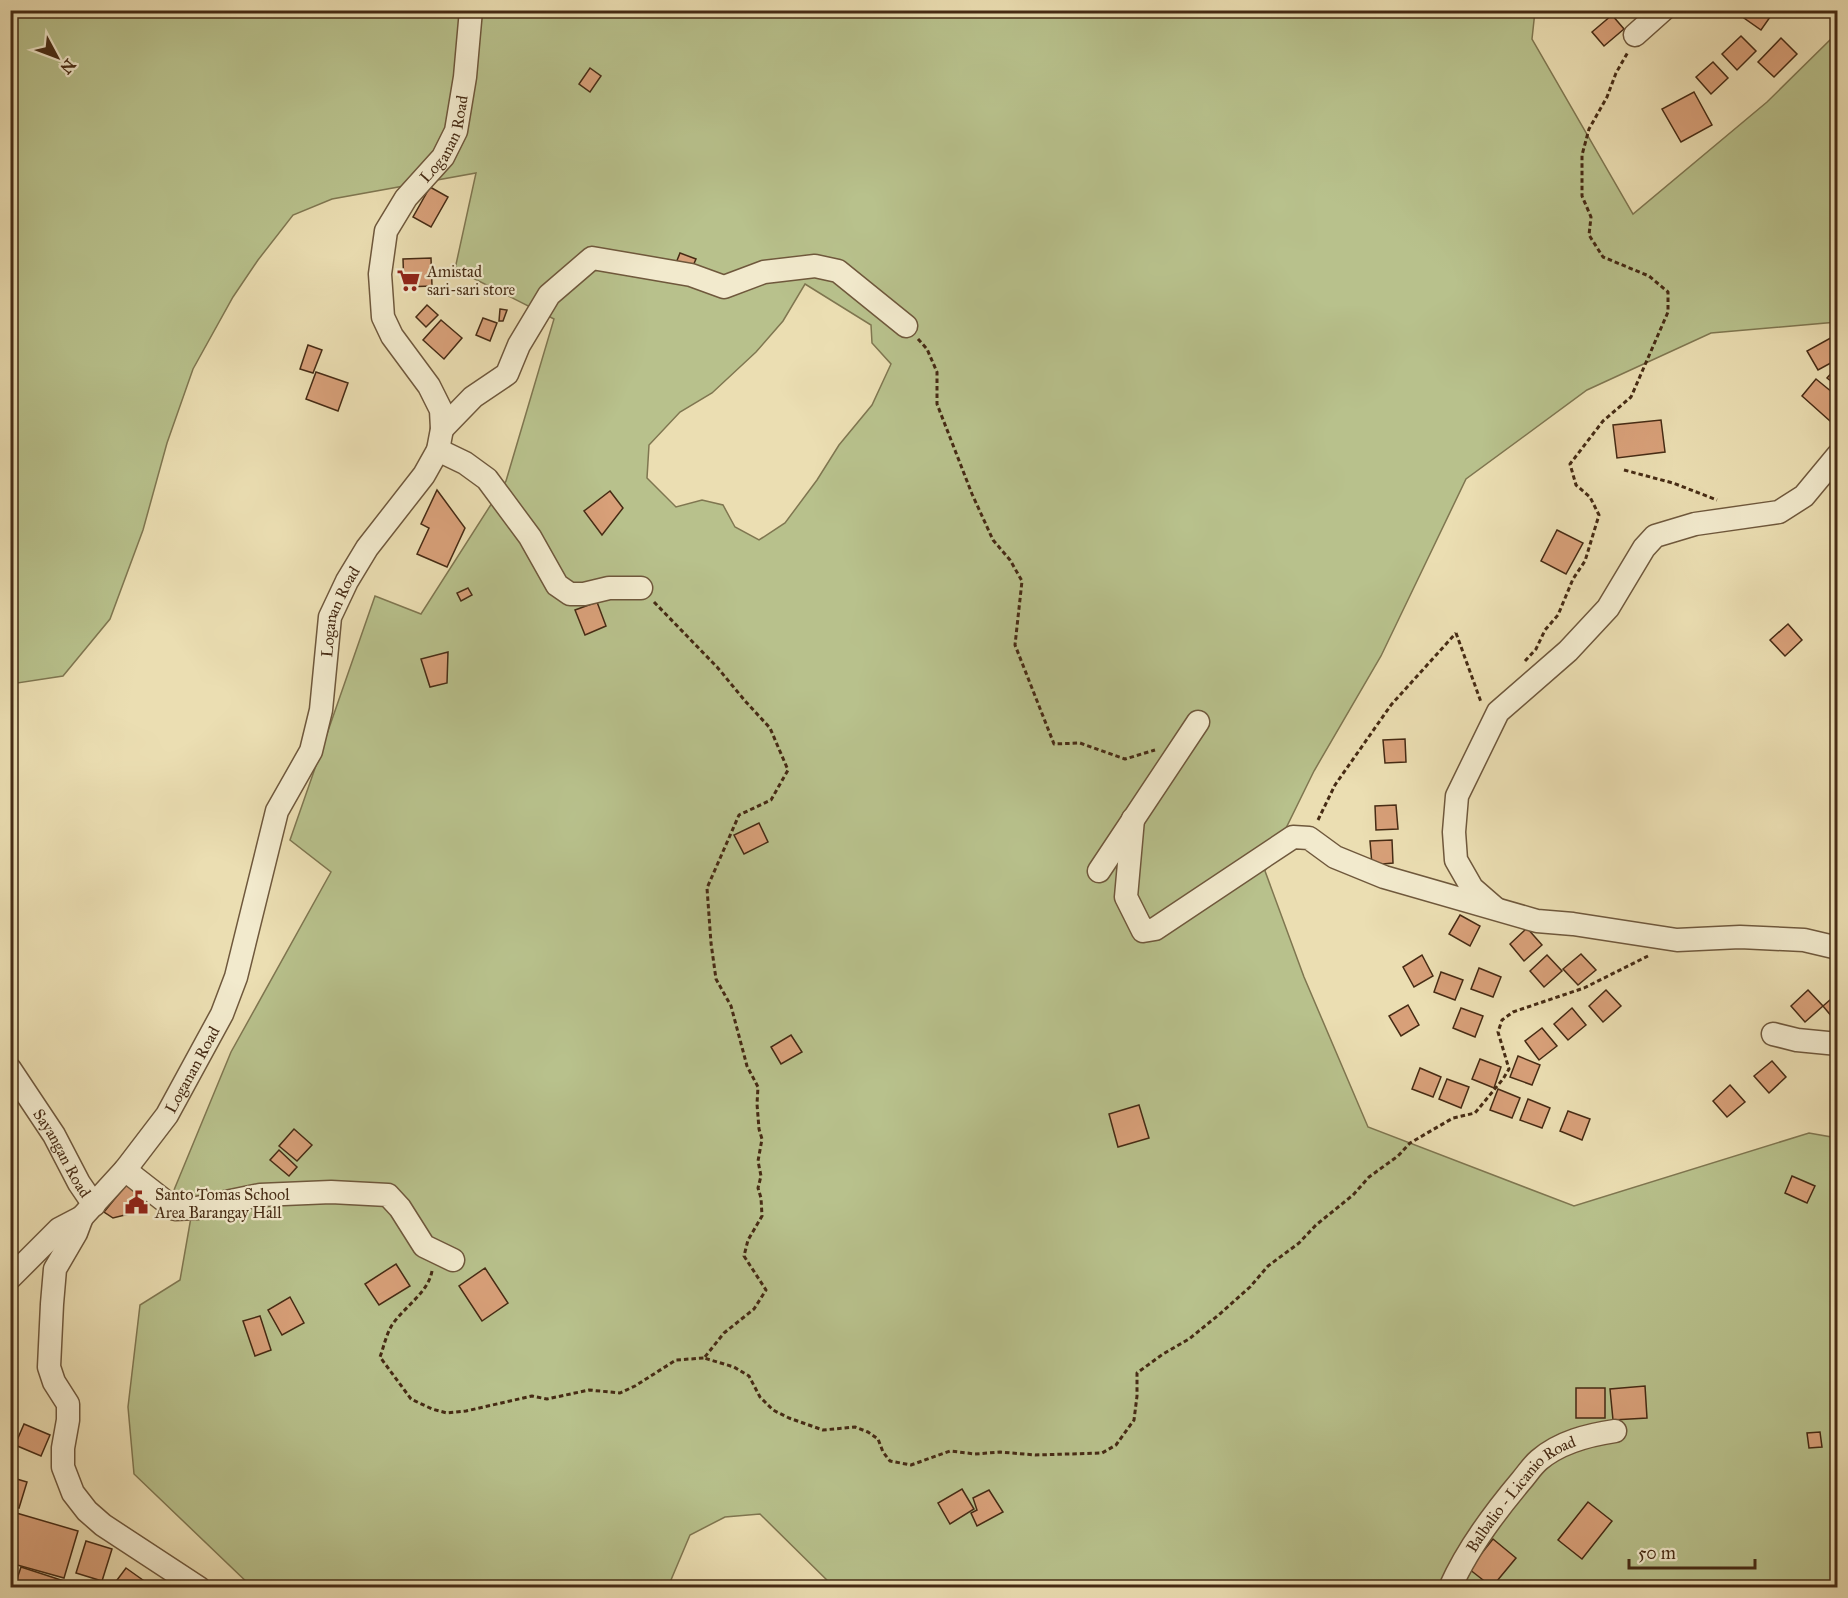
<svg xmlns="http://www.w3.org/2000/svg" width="1848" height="1598" viewBox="0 0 1848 1598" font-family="'IM FELL Great Primer',serif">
  <rect width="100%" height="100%" fill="#ebdeb2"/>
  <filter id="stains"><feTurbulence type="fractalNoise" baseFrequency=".00333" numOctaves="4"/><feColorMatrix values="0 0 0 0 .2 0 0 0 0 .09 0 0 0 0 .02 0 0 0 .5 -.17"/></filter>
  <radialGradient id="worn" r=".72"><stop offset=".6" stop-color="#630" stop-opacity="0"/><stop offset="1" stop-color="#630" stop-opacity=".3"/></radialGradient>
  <!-- green -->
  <path fill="#b8c18c" stroke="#7f7650" stroke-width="1.5" fill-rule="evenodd" d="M 10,11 L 1535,11 L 1532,39 L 1633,214 L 1767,102 L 1834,36 L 1830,11 L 1837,11 L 1837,322 L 1711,333 L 1587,390 L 1466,479 L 1381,656 L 1314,771 L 1265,871 L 1304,977 L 1368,1127 L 1574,1206 L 1809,1133 L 1837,1138 L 1837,1587 L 834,1587 L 760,1514 L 725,1517 L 690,1535 L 668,1587 L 252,1587 L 134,1474 L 128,1407 L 140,1305 L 180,1280 L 193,1206 L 174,1190 L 231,1052 L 331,872 L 290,840 L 375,596 L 421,614 L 506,481 L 554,319 L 455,269 L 476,173 L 332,199 L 293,215 L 258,260 L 233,297 L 193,369 L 167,443 L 143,530 L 110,619 L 63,676 L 11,684 ZM 805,284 L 871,325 L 872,343 L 891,364 L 872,405 L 839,445 L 817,480 L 785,523 L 759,540 L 735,527 L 723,505 L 702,500 L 676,507 L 647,478 L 649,445 L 680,412 L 712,393 L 756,352 L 783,321 Z"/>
  <!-- building -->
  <g fill="#d8a079" stroke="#462b14" stroke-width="1.5">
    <polygon points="1749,10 1775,10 1761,30 1744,18"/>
    <polygon points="1612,15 1624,29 1604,46 1592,32"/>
    <polygon points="1741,36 1756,51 1737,70 1722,54"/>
    <polygon points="1781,38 1797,54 1774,77 1758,62"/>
    <polygon points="1713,62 1728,78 1711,94 1696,77"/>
    <polygon points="590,68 601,76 590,92 579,84"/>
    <polygon points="1694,92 1712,125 1681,142 1662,109"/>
    <polygon points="430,187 448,197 431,227 413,217"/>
    <polygon points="680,253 696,259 692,268 676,263"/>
    <polygon points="431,258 432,286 404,287 403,259"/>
    <polygon points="427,305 438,315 426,327 416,317"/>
    <polygon points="500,309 507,310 503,321 499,321"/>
    <polygon points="483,318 497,323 490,341 476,335"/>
    <polygon points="441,320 462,338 444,359 423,340"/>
    <polygon points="1836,335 1838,359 1818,370 1807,351"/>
    <polygon points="308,345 322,350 313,373 300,369"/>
    <polygon points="1838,366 1838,387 1827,378"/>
    <polygon points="316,372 348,383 338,411 306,399"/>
    <polygon points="1816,379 1838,397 1838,413 1830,421 1802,396"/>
    <polygon points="1661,420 1665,452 1617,458 1613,425"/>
    <polygon points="437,490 465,528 447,567 417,554 429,528 421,524"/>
    <polygon points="610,491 623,508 602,535 584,511"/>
    <polygon points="1557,530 1583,543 1566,574 1541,561"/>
    <polygon points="468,588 472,595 461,601 457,593"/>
    <polygon points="597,602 606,626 585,635 575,610"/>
    <polygon points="1788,624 1802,640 1785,656 1770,640"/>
    <polygon points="448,652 447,683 430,687 421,659"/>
    <polygon points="1405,739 1406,762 1385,763 1383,740"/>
    <polygon points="1396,805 1398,829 1376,830 1375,806"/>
    <polygon points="759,823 768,842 744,854 734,835"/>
    <polygon points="1392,840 1393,863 1372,865 1370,841"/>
    <polygon points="1460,915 1480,926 1470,946 1449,934"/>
    <polygon points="1527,928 1542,945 1524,961 1510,944"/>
    <polygon points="1581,954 1596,970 1578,985 1563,969"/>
    <polygon points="1422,955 1433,976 1414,987 1403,967"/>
    <polygon points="1547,955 1562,971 1544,987 1530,971"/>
    <polygon points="1479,968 1501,977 1493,997 1471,989"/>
    <polygon points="1441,972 1463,980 1455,1000 1434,992"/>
    <polygon points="1606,990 1621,1006 1603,1022 1589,1006"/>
    <polygon points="1808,990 1823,1006 1805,1022 1791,1006"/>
    <polygon points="1838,993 1838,1022 1837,1023 1823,1006"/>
    <polygon points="1408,1005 1419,1025 1401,1036 1389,1016"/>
    <polygon points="1461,1008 1483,1016 1475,1037 1453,1028"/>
    <polygon points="1572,1008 1586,1025 1568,1040 1554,1024"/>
    <polygon points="1542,1028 1557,1046 1539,1060 1525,1041"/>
    <polygon points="791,1035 802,1052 781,1064 771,1047"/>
    <polygon points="1518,1056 1540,1065 1532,1085 1510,1077"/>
    <polygon points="1480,1059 1501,1067 1494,1088 1472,1079"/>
    <polygon points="1772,1061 1786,1077 1769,1093 1754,1076"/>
    <polygon points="1420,1068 1441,1077 1433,1097 1412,1089"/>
    <polygon points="1447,1079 1469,1087 1461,1108 1439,1099"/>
    <polygon points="1730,1085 1745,1102 1727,1117 1713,1101"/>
    <polygon points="1498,1089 1520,1098 1512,1118 1490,1110"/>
    <polygon points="1528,1099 1550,1108 1542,1128 1520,1120"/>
    <polygon points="1139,1105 1149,1138 1118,1147 1109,1114"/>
    <polygon points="1568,1111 1590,1119 1582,1140 1560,1131"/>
    <polygon points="294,1129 312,1145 297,1161 279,1146"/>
    <polygon points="279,1150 297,1167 289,1176 270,1160"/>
    <polygon points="1792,1176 1815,1186 1807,1203 1785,1193"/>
    <polygon points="130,1180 155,1197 145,1210 113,1218 104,1212"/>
    <polygon points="396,1264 410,1286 379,1305 365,1284"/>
    <polygon points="485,1268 508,1303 482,1321 459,1286"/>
    <polygon points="290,1297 304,1323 282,1335 268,1310"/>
    <polygon points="260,1316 271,1350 255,1356 243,1321"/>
    <polygon points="1645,1386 1647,1418 1613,1420 1610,1389"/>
    <rect x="1576" y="1388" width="29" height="30"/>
    <polygon points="24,1424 50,1435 41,1456 15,1445"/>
    <polygon points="1820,1432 1822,1447 1809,1448 1807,1433"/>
    <polygon points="10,1477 27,1482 19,1508 10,1506"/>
    <polygon points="962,1489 974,1509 950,1524 938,1503"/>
    <polygon points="989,1490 1003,1512 977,1526 971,1513 977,1510 973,1498"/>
    <polygon points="1588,1502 1612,1521 1582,1559 1558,1540"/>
    <polygon points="13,1512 78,1531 64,1578 10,1563 10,1520"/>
    <polygon points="1493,1539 1516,1558 1492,1587 1469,1569"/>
    <polygon points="86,1541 112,1549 102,1581 76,1573"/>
    <polygon points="21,1567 64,1581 62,1588 14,1588"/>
    <polygon points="126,1568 154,1588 111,1588"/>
  </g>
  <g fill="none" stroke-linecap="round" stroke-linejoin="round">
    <defs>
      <g id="minor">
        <polyline points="1635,35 1663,10"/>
        <polyline points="442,429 473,397 507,374 519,345 549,295 592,258 691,275 724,287 764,272 815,266 838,271 906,326"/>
        <polyline points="438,450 465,463 487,479 530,537 557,585 570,594 584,594 609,588 641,588"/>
        <polyline points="1133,819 1126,897 1143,931 1155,929 1293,837 1309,838 1335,857 1384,877 1537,921 1573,924 1677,940 1740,937 1804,940 1838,948"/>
        <polyline points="1099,871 1198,722"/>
        <polyline points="1495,908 1472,888 1456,860 1454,832 1457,796 1498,712 1568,651 1608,608 1644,548 1655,536 1695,524 1779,512 1804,496 1838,455"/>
        <polyline points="1773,1034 1797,1040 1838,1044"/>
        <path id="s1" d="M 10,1069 L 54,1135 L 79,1183 L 94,1205"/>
        <polyline points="125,1170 175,1209 197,1208 260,1195 331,1192 388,1195 400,1208 424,1246 453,1260"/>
        <polyline points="82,1217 76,1233 55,1269 52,1304 49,1367 54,1382 68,1404 68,1420 63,1448 63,1467 73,1493 87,1511 103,1525 199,1588"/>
        <path id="s2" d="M 10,1278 L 59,1229 L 82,1217 L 125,1170 L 167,1115 L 222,1014 L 236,977 L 277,811 L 311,751 L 321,710 L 330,617 L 347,581 L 367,548 L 424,475 L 438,450 L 442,429 L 441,410 L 429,386 L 392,336 L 383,317 L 380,274 L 386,231 L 406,198 L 443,157 L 456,131 L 465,77 L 471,10"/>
        <path id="s3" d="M 1450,1588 C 1467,1549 1494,1513 1521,1481 C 1527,1474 1532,1466 1539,1460 C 1560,1442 1588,1435 1615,1431"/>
      </g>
    </defs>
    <!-- minor casing -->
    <use href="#minor" stroke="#6f583c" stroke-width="25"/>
    <!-- path -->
    <g stroke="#462b14" stroke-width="3" stroke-dasharray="4.5 3" stroke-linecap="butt">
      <polyline points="918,339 927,349 937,372 937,404 972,494 993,540 1010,560 1022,581 1015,645 1054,744 1080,743 1125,759 1155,750"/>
      <polyline points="1624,470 1673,483 1717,500"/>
      <polyline points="654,602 717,667 746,702 770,728 788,770 771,800 739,815 707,888 711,943 716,979 731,1006 747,1066 758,1087 757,1104 759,1129 762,1139 758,1161 761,1176 758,1188 761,1198 762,1216 748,1240 744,1256 766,1290 754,1309 724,1333 704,1358 734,1367 749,1376 760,1397 773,1410 789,1418 823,1430 855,1427 868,1432 878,1439 883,1452 890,1461 911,1465 950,1451 975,1454 1000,1452 1035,1455 1102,1453 1116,1445 1134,1420 1137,1396 1137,1373 1163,1354 1189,1339 1221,1313 1250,1287 1268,1266 1299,1243 1316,1225 1353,1195 1369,1177 1398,1156 1410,1143 1453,1118 1475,1113 1503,1079 1509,1069 1498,1032 1502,1020 1513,1012 1584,988 1648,956"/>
      <polyline points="1456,633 1481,702"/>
      <polyline points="1525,661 1536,649 1545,630 1558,615 1573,579 1585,561 1599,515 1590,497 1576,485 1570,464 1603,421 1631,397 1668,312 1668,292 1649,276 1603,257 1589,235 1591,217 1582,196 1582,155 1589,129 1607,97 1616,73 1628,52"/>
      <polyline points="1318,820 1335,785 1391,705 1456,633"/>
      <path d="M 432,1271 C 428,1293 404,1307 392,1325 C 386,1335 384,1346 380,1357 L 411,1399 L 432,1409 L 447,1413 L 466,1411 L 532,1396 L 547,1399 L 589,1390 L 620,1393 L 635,1386 L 676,1360 L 704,1358"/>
    </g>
    <!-- minor -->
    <use href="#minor" stroke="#f2eacd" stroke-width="22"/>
  </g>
  <!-- icons -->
  <defs>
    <symbol id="supermarket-bare" viewBox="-9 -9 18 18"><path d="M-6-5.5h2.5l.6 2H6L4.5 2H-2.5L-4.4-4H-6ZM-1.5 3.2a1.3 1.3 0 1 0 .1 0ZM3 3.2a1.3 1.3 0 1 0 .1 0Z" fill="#8f2418" stroke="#f2eacd" stroke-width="2.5" paint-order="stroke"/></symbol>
    <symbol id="civic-bare" viewBox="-9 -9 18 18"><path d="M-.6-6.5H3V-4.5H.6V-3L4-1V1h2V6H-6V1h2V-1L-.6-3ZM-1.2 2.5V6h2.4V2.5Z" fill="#8f2418" stroke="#f2eacd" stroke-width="2.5" paint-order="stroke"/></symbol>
  </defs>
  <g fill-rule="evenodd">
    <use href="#supermarket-bare" x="392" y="264" width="33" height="33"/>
    <use href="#civic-bare" x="120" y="1186" width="33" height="33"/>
  </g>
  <g text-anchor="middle" stroke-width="4.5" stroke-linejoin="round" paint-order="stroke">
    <!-- street labels -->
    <g font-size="16" fill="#462b14" stroke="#f2eacd">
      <text dy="6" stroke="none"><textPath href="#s2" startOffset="1306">Loganan Road</textPath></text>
      <text dy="6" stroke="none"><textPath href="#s2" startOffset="766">Loganan Road</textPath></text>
      <text dy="6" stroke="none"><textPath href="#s2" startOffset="280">Loganan Road</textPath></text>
      <text dy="6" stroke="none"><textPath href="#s1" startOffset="99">Sayangan Road</textPath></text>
      <text dy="6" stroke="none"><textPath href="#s3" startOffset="120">Balbalio - Licanio Road</textPath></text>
    </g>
    <!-- poi labels -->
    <g font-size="16" fill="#462b14" stroke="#f2eacd" text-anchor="start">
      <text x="427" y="277">Amistad<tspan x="427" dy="18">sari-sari store</tspan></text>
      <text x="155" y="1200">Santo Tomas School<tspan x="155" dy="18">Area Barangay Hall</tspan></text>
    </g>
  </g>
  <!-- margin -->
  <rect width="1848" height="1598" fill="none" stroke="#ebdeb2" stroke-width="36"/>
  <rect x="12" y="12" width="1824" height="1574" fill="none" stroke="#462b14" stroke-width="3"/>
  <rect x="18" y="18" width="1812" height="1562" fill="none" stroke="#462b14" stroke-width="1.5"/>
  <!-- north arrow -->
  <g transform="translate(57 57) rotate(131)" stroke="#f2eacd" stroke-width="4.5" paint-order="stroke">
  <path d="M0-4.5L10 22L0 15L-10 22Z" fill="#462b14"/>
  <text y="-9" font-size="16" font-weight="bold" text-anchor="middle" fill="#462b14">N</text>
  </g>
  <!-- scale -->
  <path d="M1629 1559v9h126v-9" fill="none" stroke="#462b14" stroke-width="3"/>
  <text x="1638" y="1559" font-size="18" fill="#462b14" stroke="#f2eacd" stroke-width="4.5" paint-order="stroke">50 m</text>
  <rect width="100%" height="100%" filter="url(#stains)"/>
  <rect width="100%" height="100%" fill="url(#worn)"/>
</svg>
